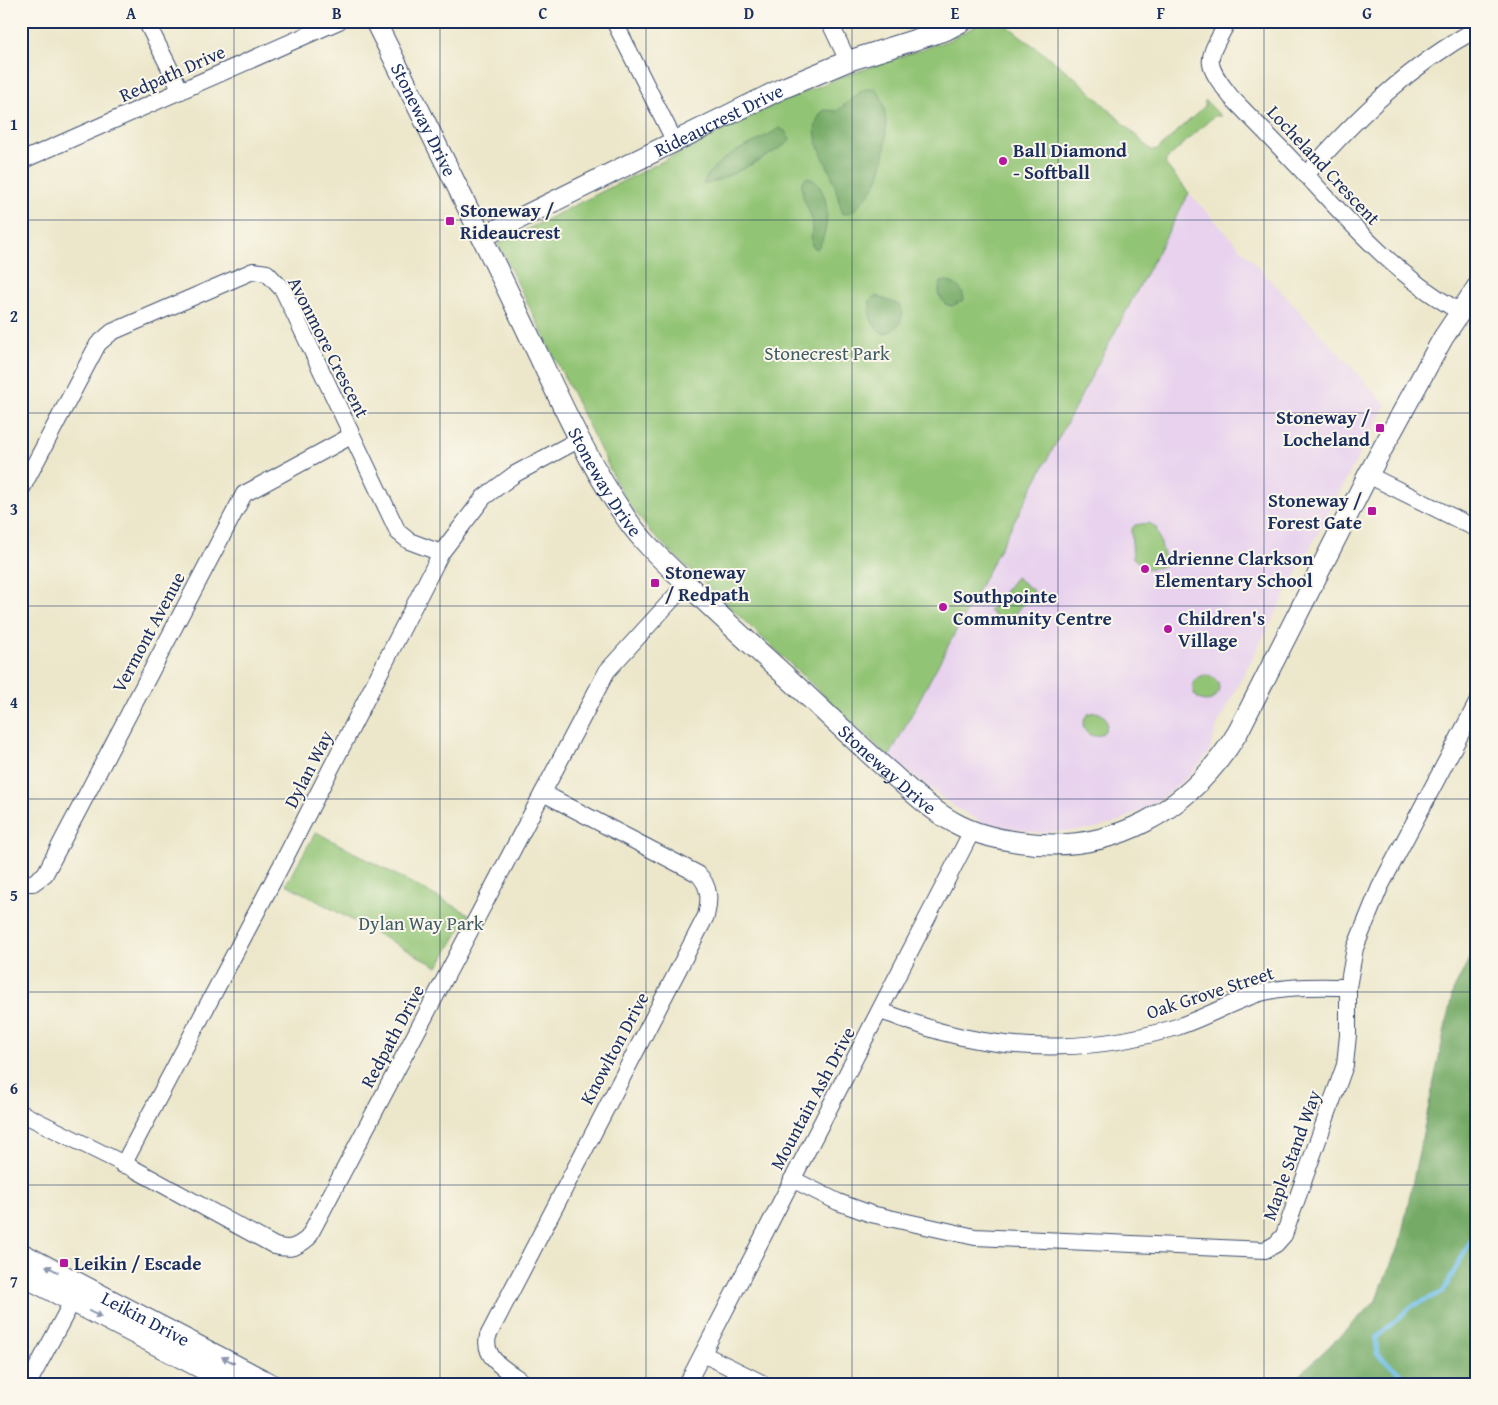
<svg xmlns="http://www.w3.org/2000/svg" width="1498" height="1405" viewBox="0 0 1498 1405" font-family="'Gentium Book Plus',serif">
  <rect width="100%" height="100%" fill="#fbf7ec"/>
  <filter id="ink" filterUnits="userSpaceOnUse"><feTurbulence type="fractalNoise" baseFrequency=".02" numOctaves="2"/><feDisplacementMap in="SourceGraphic" scale="10" xChannelSelector="R" yChannelSelector="G"/><feConvolveMatrix kernelMatrix="1 2 1 2 8 2 1 2 1" color-interpolation-filters="sRGB"/></filter>
  <filter id="wash" filterUnits="userSpaceOnUse"><feTurbulence type="fractalNoise" baseFrequency=".0096" numOctaves="4" result="noise"/><feDisplacementMap in="SourceGraphic" scale="20" xChannelSelector="R" yChannelSelector="G"/><feGaussianBlur stdDeviation="1.12" result="paint"/><feColorMatrix in="noise" values="0 0 0 0 0 0 0 0 0 0 0 0 0 0 0 0 0 1.4 0 .05"/><feComposite in="paint" operator="in"/></filter>
  <g filter="url(#wash)">
    <rect width="100%" height="100%" fill="#ece7ca"/>
    <!-- built -->
    <polygon fill="#e8d2ee" points="1189,193 1386,404 1218,723 1209,752 1192,773 1170,792 1146,808 1119,821 1093,829 1038,833 981,822 953,806 889,757"/>
    <!-- green -->
    <g fill="#92c474" stroke="#567a69">
      <polygon points="985,21 1001,21 1077,79 1151,150 1157,150 1205,106 1205,100 1221,116 1214,116 1166,160 1166,165 1189,193 889,757 652,534 626,500 616,481 498,244 774,105 836,79 949,40"/>
      <path d="M 1149,523 L 1156,527 C 1159,538 1165,556 1166,564 L 1163,567 L 1147,569 L 1133,558 L 1131,530 L 1135,525 Z"/>
      <polygon points="1016,577 1034,591 1007,625 989,611"/>
      <circle cx="1206" cy="688" r="13"/>
      <circle cx="1095" cy="724" r="12"/>
      <polygon points="316,832 469,914 438,967 286,884"/>
    </g>
    <!-- forest -->
    <g fill="#75aa66" stroke="#486c62">
      <path d="M 875,88 C 893,106 887,166 874,187 C 871,192 866,197 862,202 C 857,207 851,215 843,214 C 838,202 837,189 832,177 C 824,155 804,130 824,110 L 837,111 L 863,90 Z"/>
      <path d="M 779,128 L 785,131 L 790,140 C 787,147 712,187 703,184 C 717,152 753,147 779,128 Z"/>
      <path d="M 807,177 C 832,184 831,233 817,249 L 812,246 C 810,237 813,229 812,221 C 810,207 800,201 802,181 Z"/>
      <path d="M 946,281 C 957,285 962,287 964,300 L 952,306 L 945,304 L 938,293 L 941,282 Z"/>
      <path d="M 876,296 L 899,305 L 903,312 C 901,325 897,328 885,334 C 870,325 869,318 870,300 Z"/>
      <polygon points="1477,943 1477,1384 1290,1384 1375,1302 1400,1242 1453,991"/>
    </g>
    <g fill="none" stroke-linecap="round" stroke-linejoin="round">
      <!-- stream -->
      <polyline stroke="#72c0ec" stroke-width="4.5" points="1383,1384 1400,1373 1377,1354 1376,1338 1412,1306 1443,1292 1477,1229"/>
    </g>
  </g>
  <g filter="url(#ink)">
    <g fill="none" stroke-linecap="round" stroke-linejoin="round">
      <defs>
        <g id="minor">
          <polyline points="146,21 181,91"/>
          <polyline points="614,21 674,140"/>
          <polyline points="829,21 848,61"/>
          <path d="M 1228,21 C 1207,61 1202,60 1231,97 C 1257,124 1283,150 1308,177 C 1354,227 1399,278 1459,311"/>
          <polyline points="21,161 339,21"/>
          <path d="M 1306,175 C 1355,119 1410,65 1477,29"/>
          <polyline points="1368,475 1477,529"/>
          <polyline points="21,490 98,344 112,332 253,271 267,273 283,290 398,532 409,541 441,553"/>
          <polyline points="21,883 33,883 45,874 244,494 351,436"/>
          <path d="M 881,1011 C 901,1018 921,1026 942,1032 C 1019,1053 1100,1051 1177,1027 C 1204,1018 1230,1003 1257,994 C 1286,985 1318,987 1348,987"/>
          <path d="M 21,1113 L 136,1170 L 275,1246 C 290,1250 296,1248 308,1238 L 607,671 L 687,583"/>
          <polyline points="123,1165 282,864 441,553 484,497 515,474 580,439"/>
          <polyline points="792,1179 838,1202 871,1214 975,1237 1265,1250 1276,1244 1284,1235 1345,1065 1348,1035 1348,987 1355,948 1380,887 1477,703"/>
          <polyline points="703,1354 764,1384"/>
          <polyline points="28,1384 78,1291"/>
          <path d="M 526,1384 C 510,1372 482,1360 488,1336 L 706,916 C 710,900 710,886 698,874 L 543,793"/>
          <polyline points="687,1384 972,831"/>
        </g>
        <g id="tertiary">
          <path id="s1" d="M 375,21 C 423,117 471,213 517,310 C 551,380 582,454 626,518 C 641,540 661,559 680,577 C 715,612 752,645 788,678 C 823,710 857,743 892,774 C 911,791 932,811 955,823 C 975,834 997,839 1019,842 C 1112,856 1191,810 1238,732 L 1368,475 L 1443,338 L 1477,287"/>
          <path id="s2" d="M 482,237 L 781,89 L 848,61 L 946,30 L 963,21"/>
          <path id="s3" d="M 21,1253 L 271,1384"/>
          <polyline points="21,1275 232,1384"/>
        </g>
      </defs>
      <!-- minor casing -->
      <use href="#minor" stroke="#3a4b6e" stroke-width="18"/>
      <!-- tertiary casing -->
      <use href="#tertiary" stroke="#3a4b6e" stroke-width="22"/>
      <!-- minor -->
      <use href="#minor" stroke="#fff" stroke-width="16"/>
      <!-- tertiary -->
      <use href="#tertiary" stroke="#fff" stroke-width="20"/>
    </g>
    <!-- one-way arrows -->
    <defs><path id="oneway-solid" d="M-6-.8H1V-3.2L6.5 0L1 3.2V.8H-6Z" transform="scale(1.25)"/></defs>
    <g fill="#8d97ae">
      <use href="#oneway-solid" transform="translate(52 1269) rotate(-152)"/>
      <use href="#oneway-solid" transform="translate(95 1314) rotate(27)"/>
      <use href="#oneway-solid" transform="translate(228 1360) rotate(-153)"/>
    </g>
  </g>
  <!-- grid -->
  <path fill="none" stroke="#1b2f5e" stroke-width="1" stroke-opacity="0.55" d="M 234,21 L 234,1384M 440,21 L 440,1384M 646,21 L 646,1384M 852,21 L 852,1384M 1058,21 L 1058,1384M 1264,21 L 1264,1384M 21,220 L 1477,220M 21,413 L 1477,413M 21,606 L 1477,606M 21,799 L 1477,799M 21,992 L 1477,992M 21,1185 L 1477,1185"/>
  <!-- markers -->
  <g fill="#b5179e" stroke="#fbf7ec" stroke-width="2">
    <circle cx="1003" cy="161" r="5"/>
    <rect x="445" y="216" width="10" height="10" rx="2.5"/>
    <rect x="1375" y="423" width="10" height="10" rx="2.5"/>
    <rect x="1367" y="506" width="10" height="10" rx="2.5"/>
    <circle cx="1145" cy="569" r="5"/>
    <rect x="650" y="578" width="10" height="10" rx="2.5"/>
    <circle cx="943" cy="607" r="5"/>
    <circle cx="1168" cy="629" r="5"/>
    <rect x="59" y="1258" width="10" height="10" rx="2.5"/>
  </g>
  <g text-anchor="middle" stroke-width="4" stroke-linejoin="round" paint-order="stroke">
    <!-- street labels -->
    <g font-size="19" fill="#1b2f5e" stroke="#fbf7ec">
      <text transform="translate(172 73) rotate(-24)" y="7">Redpath Drive</text>
      <text dy="7" stroke="none"><textPath href="#s1" startOffset="110">Stoneway Drive</textPath></text>
      <text dy="7" stroke="none"><textPath href="#s2" startOffset="264">Rideaucrest Drive</textPath></text>
      <text transform="translate(1324 165) rotate(47)" y="7">Locheland Crescent</text>
      <text transform="translate(329 347) rotate(63)" y="7">Avonmore Crescent</text>
      <text dy="7" stroke="none"><textPath href="#s1" startOffset="515">Stoneway Drive</textPath></text>
      <text transform="translate(148 632) rotate(-62)" y="7">Vermont Avenue</text>
      <text dy="7" stroke="none"><textPath href="#s1" startOffset="920">Stoneway Drive</textPath></text>
      <text transform="translate(308 769) rotate(-63)" y="7">Dylan Way</text>
      <text transform="translate(1210 992) rotate(-18)" y="7">Oak Grove Street</text>
      <text transform="translate(392 1036) rotate(-62)" y="7">Redpath Drive</text>
      <text transform="translate(614 1048) rotate(-62)" y="7">Knowlton Drive</text>
      <text transform="translate(812 1098) rotate(-62)" y="7">Mountain Ash Drive</text>
      <text transform="translate(1291 1155) rotate(-70)" y="7">Maple Stand Way</text>
      <text dy="7" stroke="none"><textPath href="#s3" startOffset="141">Leikin Drive</textPath></text>
    </g>
    <!-- poi labels -->
    <g font-size="19" font-weight="bold" fill="#1b2f5e" stroke="#fbf7ec" text-anchor="start">
      <text x="1013" y="157">Ball Diamond<tspan x="1013" dy="22">- Softball</tspan></text>
      <text x="460" y="217">Stoneway /<tspan x="460" dy="22">Rideaucrest</tspan></text>
      <text x="1370" y="424" text-anchor="end">Stoneway /<tspan x="1370" dy="22">Locheland</tspan></text>
      <text x="1362" y="507" text-anchor="end">Stoneway /<tspan x="1362" dy="22">Forest Gate</tspan></text>
      <text x="1155" y="565">Adrienne Clarkson<tspan x="1155" dy="22">Elementary School</tspan></text>
      <text x="665" y="579">Stoneway<tspan x="665" dy="22">/ Redpath</tspan></text>
      <text x="953" y="603">Southpointe<tspan x="953" dy="22">Community Centre</tspan></text>
      <text x="1178" y="625">Children's<tspan x="1178" dy="22">Village</tspan></text>
      <text x="74" y="1270">Leikin / Escade</text>
    </g>
    <!-- park labels -->
    <g font-size="19" fill="#3f5c65" stroke="#fbf7ec">
      <text x="827" y="360">Stonecrest Park</text>
      <text x="421" y="930">Dylan Way Park</text>
    </g>
  </g>
  <!-- margin -->
  <rect width="1498" height="1405" fill="none" stroke="#fbf7ec" stroke-width="55"/>
  <rect x="28" y="28" width="1442" height="1350" fill="none" stroke="#1b2f5e" stroke-width="2"/>
  <g font-size="16" text-anchor="middle" font-weight="bold" fill="#1b2f5e">
    <text x="131" y="19">A</text>
    <text x="337" y="19">B</text>
    <text x="543" y="19">C</text>
    <text x="749" y="19">D</text>
    <text x="955" y="19">E</text>
    <text x="1161" y="19">F</text>
    <text x="1367" y="19">G</text>
    <text x="14" y="130">1</text>
    <text x="14" y="322">2</text>
    <text x="14" y="515">3</text>
    <text x="14" y="708">4</text>
    <text x="14" y="901">5</text>
    <text x="14" y="1094">6</text>
    <text x="14" y="1287">7</text>
  </g>
</svg>
